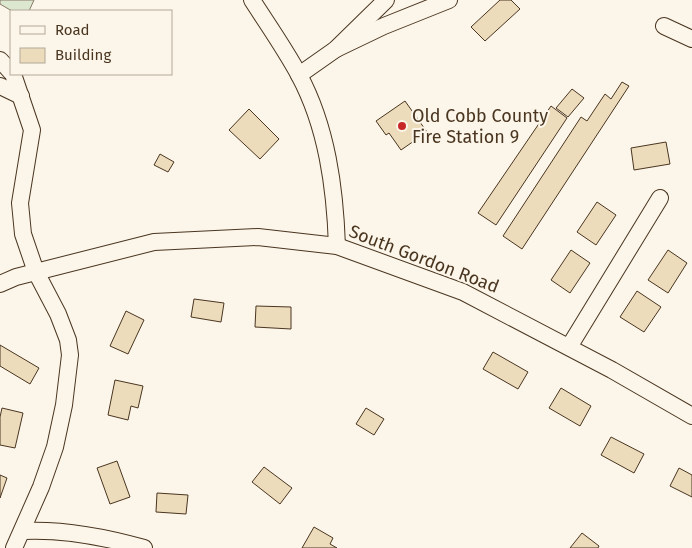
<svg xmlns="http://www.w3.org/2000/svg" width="692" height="548" viewBox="0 0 692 548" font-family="'Fira Sans',sans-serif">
  <rect width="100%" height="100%" fill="#fbf6e9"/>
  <!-- green -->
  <polygon fill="#dce7d0" stroke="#887966" points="0,0 34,0 29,11 12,11 0,4"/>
  <!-- building -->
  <g fill="#ecdcbc" stroke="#4a3520">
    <polygon points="500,0 511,0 520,9 485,41 471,27"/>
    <polygon points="622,82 629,86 522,249 503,236 581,117 587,121 605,94 611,99"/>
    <polygon points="572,89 584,98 568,117 556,108"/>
    <polygon points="405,101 427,132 401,150 389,133 386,135 376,121"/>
    <polygon points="551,106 567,118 496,225 478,213"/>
    <polygon points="249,109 279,139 260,159 229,130"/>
    <polygon points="666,142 670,164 634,170 631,148"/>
    <polygon points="160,154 174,162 168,172 154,165"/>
    <polygon points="597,202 616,215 596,245 577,232"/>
    <polygon points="571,250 590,263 570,293 551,280"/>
    <polygon points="668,250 687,263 668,293 648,280"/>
    <polygon points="637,291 661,307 644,332 620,317"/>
    <polygon points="194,299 224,303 221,322 191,317"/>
    <polygon points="256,306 291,307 291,329 255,327"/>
    <polygon points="126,311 144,320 128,354 110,346"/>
    <polygon points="0,345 39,368 30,384 0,366"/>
    <polygon points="493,352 528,372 518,389 483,369"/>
    <polygon points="115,380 143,386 138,408 131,406 128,420 108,415"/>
    <polygon points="561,388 591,406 580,426 549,408"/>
    <polygon points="2,408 23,413 15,448 0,445 0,417"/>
    <polygon points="366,408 384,419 374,435 356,424"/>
    <polygon points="611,437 644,454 634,473 601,455"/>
    <polygon points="117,461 130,497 110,504 97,468"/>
    <polygon points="264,467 292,488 280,504 252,482"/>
    <polygon points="679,468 692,475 692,497 670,486"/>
    <polygon points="0,475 7,478 0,498"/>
    <polygon points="157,493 188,495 186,514 156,512"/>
    <polygon points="314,527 333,538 330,544 337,548 302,548"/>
    <polygon points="582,533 599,546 598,548 570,548"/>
  </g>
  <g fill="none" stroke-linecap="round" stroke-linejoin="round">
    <defs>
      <g id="minor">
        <path d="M 252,0 C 268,25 285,49 299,75 C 327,127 335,188 337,246"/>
        <polyline points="664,26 692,39"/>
        <polyline points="336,49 384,26 449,0"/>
        <polyline points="0,60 11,72"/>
        <polyline points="13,74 32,130 20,203 23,234 36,272 58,314 68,340 70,355 64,405 55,447 41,487 14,548"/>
        <polyline points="299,75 336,49 386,0"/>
        <polyline points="0,86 21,96"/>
        <polyline points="0,284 16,277 154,242 258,237 337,246 463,292 612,370 692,416"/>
        <polyline points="569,347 660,198"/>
        <path d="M 23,531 C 63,529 105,537 144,548"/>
      </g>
    </defs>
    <!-- minor casing -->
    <use href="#minor" stroke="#4a3520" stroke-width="18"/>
    <!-- minor -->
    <use href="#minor" stroke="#fbf6e9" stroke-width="16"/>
  </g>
  <!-- markers -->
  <circle fill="#c62828" stroke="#fbf6e9" stroke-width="2" cx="402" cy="126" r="5"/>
  <g text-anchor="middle" stroke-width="4" stroke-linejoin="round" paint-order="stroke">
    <!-- poi labels -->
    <g font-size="18" fill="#4a3520" stroke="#fbf6e9" text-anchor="start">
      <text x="412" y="122">Old Cobb County<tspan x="412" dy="21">Fire Station 9</tspan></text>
    </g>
    <!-- street labels -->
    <g font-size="18" fill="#4a3520" stroke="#fbf6e9">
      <text transform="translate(424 259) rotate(21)" y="6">South Gordon Road</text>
    </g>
  </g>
  <!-- legend -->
  <rect x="10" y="10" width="162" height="65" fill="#fbf6e9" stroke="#b4a999"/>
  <rect x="20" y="26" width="25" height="8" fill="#fbf6e9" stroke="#b4a999"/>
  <text x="55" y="35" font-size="15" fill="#4a3520">Road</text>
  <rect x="20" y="48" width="25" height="15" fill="#ecdcbc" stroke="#b4a999"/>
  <text x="55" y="60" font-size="15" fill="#4a3520">Building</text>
</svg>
